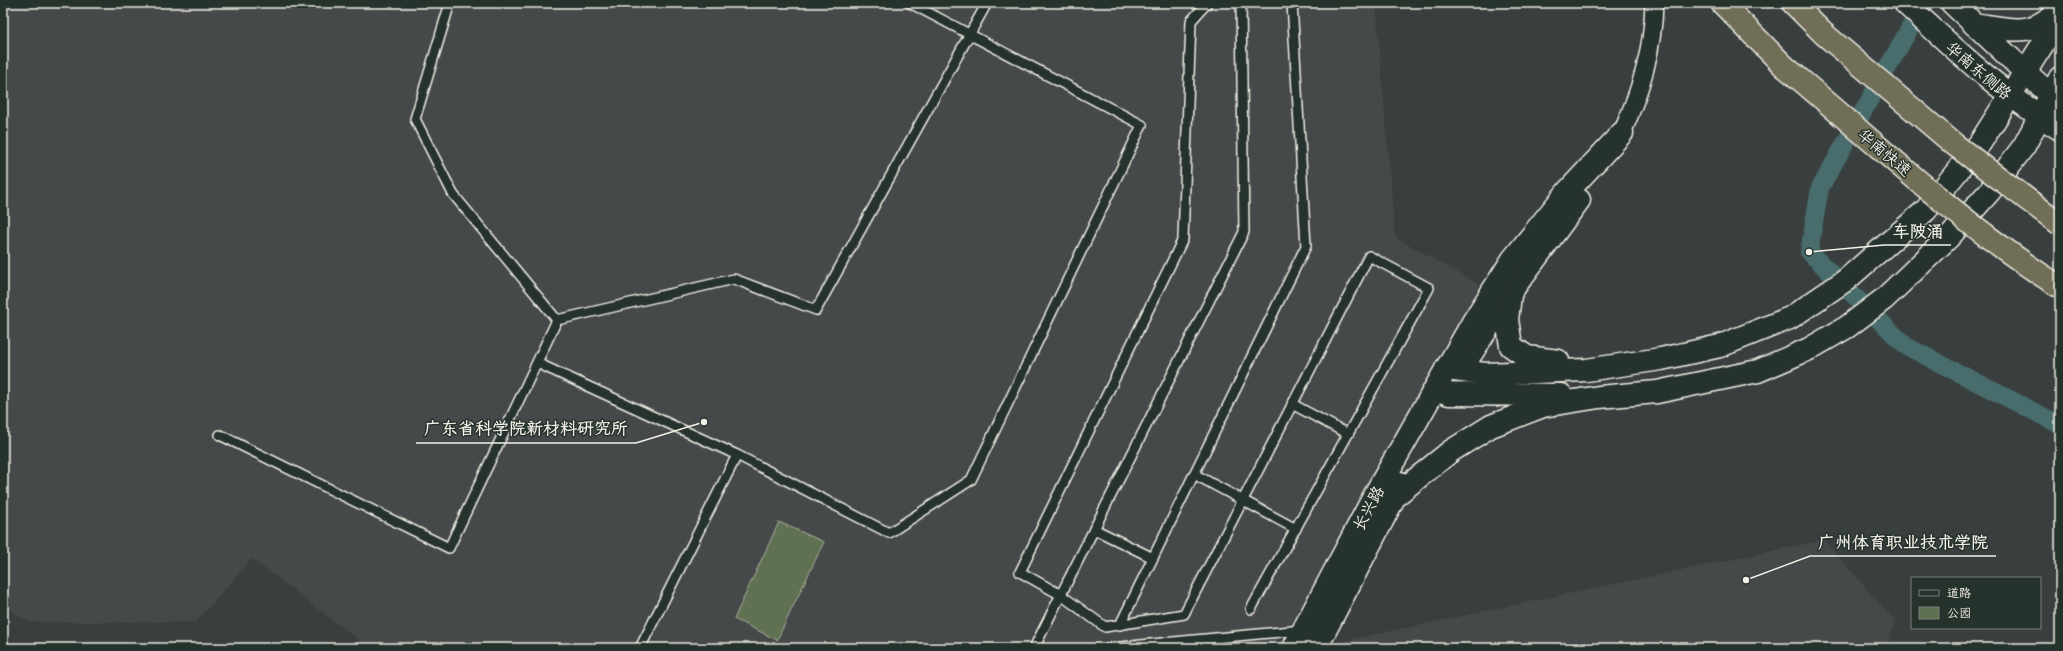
<svg xmlns="http://www.w3.org/2000/svg" width="2063" height="651" viewBox="0 0 2063 651" font-family="Caveat,'LXGW WenKai TC',sans-serif">
  <rect width="100%" height="100%" fill="#383f3e"/>
  <filter id="ink" filterUnits="userSpaceOnUse"><feTurbulence type="fractalNoise" baseFrequency=".025" numOctaves="2"/><feDisplacementMap in="SourceGraphic" scale="8" xChannelSelector="R" yChannelSelector="G"/><feConvolveMatrix kernelMatrix="1 2 1 2 8 2 1 2 1" color-interpolation-filters="sRGB"/></filter>
  <g filter="url(#ink)">
    <!-- built -->
    <g fill="#45484a">
      <polygon points="3,3 1376,3 1395,237 1480,285 1281,648 369,648 252,559 196,622 30,622 3,606"/>
      <polygon points="1824,540 1895,621 1887,648 1339,648 1343,641"/>
    </g>
    <!-- green -->
    <polygon fill="#607052" stroke="#aab09d" points="779,522 824,542 777,640 734,619"/>
    <g fill="none" stroke-linecap="round" stroke-linejoin="round">
      <!-- canal -->
      <polyline stroke="#486c6c" stroke-width="18" points="1924,3 1820,188 1809,252 1906,346 2060,425"/>
      <defs>
        <g id="lane">
          <polyline points="1207,3 1191,21 1183,239 1020,572 1061,595 1105,627 1184,614 1369,256 1429,288 1251,609"/>
          <polyline points="557,320 734,279 816,310 987,3"/>
          <polyline points="537,363 737,455 889,533 971,480 1142,125 910,3"/>
          <polyline points="1292,404 1348,434"/>
          <polyline points="220,435 449,548 557,320 453,194 415,119 450,3"/>
          <polyline points="1194,474 1296,529"/>
          <polyline points="1094,529 1153,558"/>
          <polyline points="1120,625 1306,246 1292,3"/>
          <polyline points="640,648 737,455"/>
          <polyline points="1034,648 1244,232 1241,3"/>
          <polyline points="1109,648 1302,630"/>
        </g>
        <path id="street" d="M 1622,133 C 1641,89 1653,51 1654,3"/>
        <g id="secondary">
          <path d="M 1905,3 C 1954,49 2002,94 2060,129"/>
          <polyline points="1952,3 2026,73 2060,103"/>
          <path d="M 1974,24 C 2008,29 2034,39 2059,8"/>
          <polyline points="1510,296 1507,319 1511,346 1527,357 1558,361"/>
          <polyline points="1469,357 1510,293 1579,200"/>
          <polyline points="1446,369 1485,374 1586,370 1661,359 1720,346 1790,318 1846,280 1926,210 1980,143 2060,17"/>
          <polyline points="1435,389 1449,394 1561,395"/>
          <polyline points="1395,496 1451,451 1491,426 1543,406 1599,397 1657,392 1758,371 1809,349 1847,327 1884,299 1949,237 1989,192 2024,146 2060,78"/>
          <polyline points="1294,648 1378,489 1473,322 1513,259 1568,191 1622,133"/>
          <polyline points="1316,648 1395,496 1400,483"/>
        </g>
        <g id="highway">
          <polyline points="1722,3 1784,66"/>
          <polyline points="1793,3 1824,34"/>
        </g>
      </defs>
      <!-- lane casing -->
      <use href="#lane" stroke="#f4f1e8" stroke-width="12"/>
      <!-- street casing -->
      <use href="#street" stroke="#f4f1e8" stroke-width="20"/>
      <!-- secondary casing -->
      <use href="#secondary" stroke="#f4f1e8" stroke-width="25"/>
      <!-- highway casing -->
      <use href="#highway" stroke="#f4f1e8" stroke-width="25"/>
      <!-- lane -->
      <use href="#lane" stroke="#26332d" stroke-width="9"/>
      <!-- street -->
      <use href="#street" stroke="#26332d" stroke-width="17"/>
      <!-- secondary -->
      <use href="#secondary" stroke="#26332d" stroke-width="22"/>
      <!-- highway -->
      <use href="#highway" stroke="#716e59" stroke-width="22"/>
      <defs>
        <g id="highway-bridge">
          <polyline points="1824,34 1955,145 2060,224"/>
          <path d="M 1784,66 C 1874,141 1960,224 2060,287"/>
        </g>
      </defs>
      <!-- highway-bridge casing -->
      <use href="#highway-bridge" stroke="#f4f1e8" stroke-width="25" stroke-linecap="butt"/>
      <!-- highway-bridge -->
      <use href="#highway-bridge" stroke="#716e59" stroke-width="22"/>
    </g>
  </g>
  <g text-anchor="middle" stroke-width="3" stroke-linejoin="round" paint-order="stroke">
    <!-- street labels -->
    <g font-size="16" fill="#f4f1e8" stroke="#26332d">
      <text transform="translate(1979 70) rotate(40)" y="6">华南东侧路</text>
      <text transform="translate(1885 152) rotate(40)" y="6">华南快速</text>
      <text transform="translate(1368 508) rotate(-62)" y="6">长兴路</text>
    </g>
  </g>
  <!-- callouts -->
  <path fill="none" stroke="#f4f1e8" stroke-width="1.5" d="M1809 252L1884 245H1951M704 422L636 443H416M1746 580L1810 556H1996"/>
  <g fill="#f4f1e8" stroke="#26332d" stroke-width="1.5">
    <circle cx="1809" cy="252" r="4"/>
    <circle cx="704" cy="422" r="4"/>
    <circle cx="1746" cy="580" r="4"/>
  </g>
  <g font-size="17" text-anchor="middle" font-weight="bold" fill="#f4f1e8" stroke="#26332d" stroke-width="3" stroke-linejoin="round" paint-order="stroke">
    <text x="1918" y="237">车陂涌</text>
    <text x="526" y="434">广东省科学院新材料研究所</text>
    <text x="1903" y="548">广州体育职业技术学院</text>
  </g>
  <!-- margin -->
  <rect width="2063" height="651" fill="none" stroke="#26332d" stroke-width="16"/>
  <rect x="8" y="8" width="2047" height="635" fill="none" stroke="#f4f1e8" stroke-width="1.5" filter="url(#ink)"/>
  <!-- legend -->
  <rect x="1911" y="577" width="130" height="52" fill="#26332d" stroke="#787f78"/>
  <rect x="1919" y="590" width="20" height="6" fill="#26332d" stroke="#787f78"/>
  <text x="1947" y="597" font-size="12" fill="#f4f1e8">道路</text>
  <rect x="1919" y="607" width="20" height="12" fill="#607052" stroke="#787f78"/>
  <text x="1947" y="617" font-size="12" fill="#f4f1e8">公园</text>
</svg>
